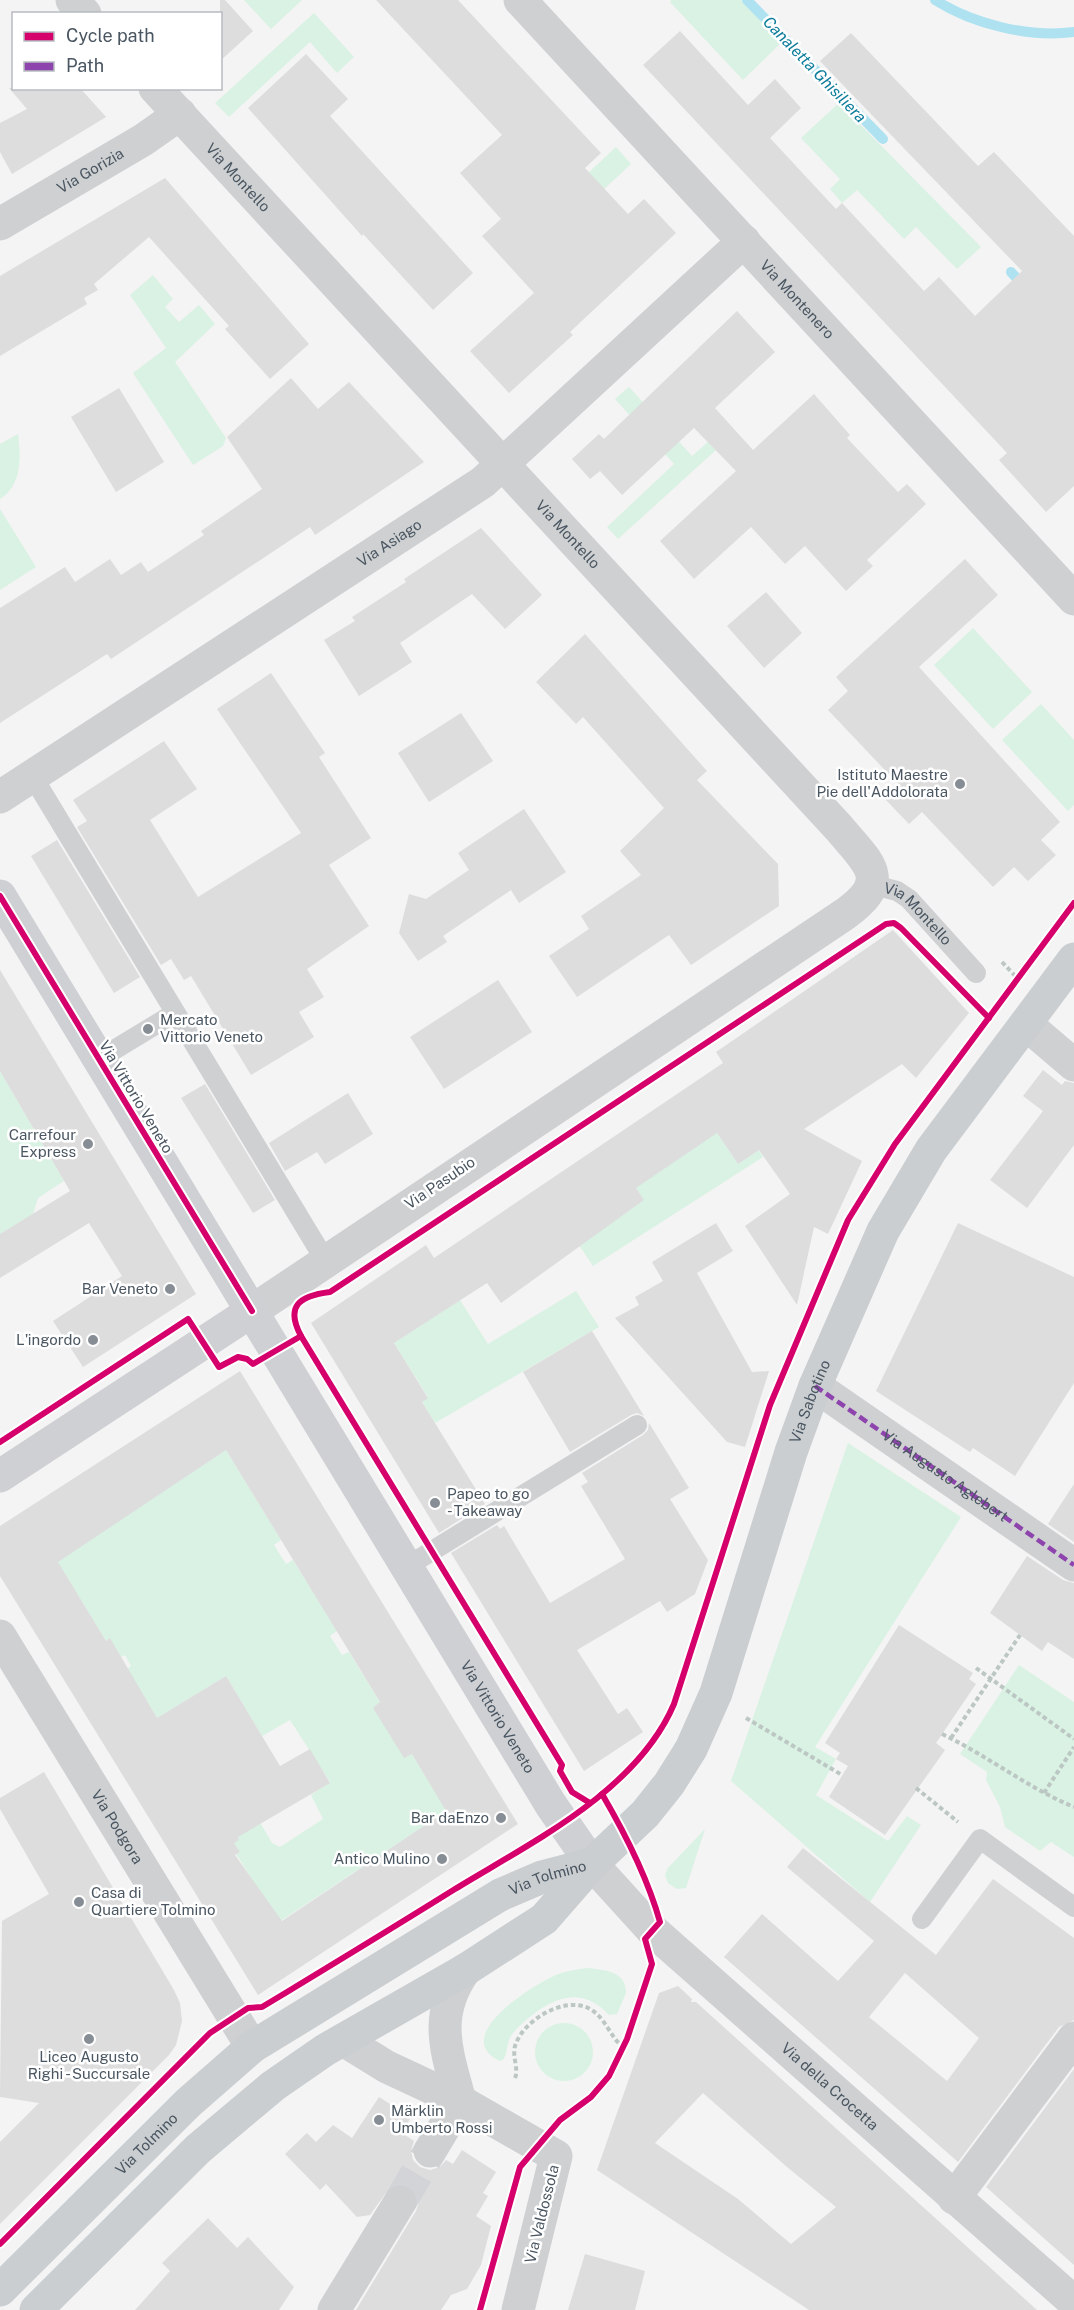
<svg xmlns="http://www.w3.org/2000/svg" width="1074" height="2310" viewBox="0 0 1074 2310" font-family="'Public Sans',sans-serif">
  <rect width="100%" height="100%" fill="#f4f4f4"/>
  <!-- green -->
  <g fill="#d9f2e3">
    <polygon points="244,0 302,0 271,29"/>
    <polygon points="671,0 741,0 781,43 743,80 670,2"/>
    <polygon points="314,13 354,57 337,73 310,42 229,117 215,103"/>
    <polygon points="839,103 981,247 957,269 916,227 904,239 857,190 842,203 830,189 840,179 801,138"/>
    <polygon points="616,147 631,164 534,254 541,217"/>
    <polygon points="153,275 173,299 165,307 179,322 199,305 215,324 175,362 226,438 223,446 193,465 133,373 166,348 130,295"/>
    <polygon points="629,387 692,456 708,442 716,450 618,539 607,527 674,464 615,399"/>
    <path d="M 18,434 C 21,458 22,485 0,499 L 0,444 Z"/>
    <polygon points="0,509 36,567 0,590"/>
    <polygon points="973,628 1032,692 993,729 934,665"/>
    <polygon points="1041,704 1074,740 1074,805 1068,811 1002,740"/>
    <polygon points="0,1071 64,1181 38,1198 33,1214 0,1234"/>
    <polygon points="717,1133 738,1164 759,1150 763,1157 593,1266 579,1245 644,1200 622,1168"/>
    <polygon points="576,1291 599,1327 435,1423 422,1402 428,1397 394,1343 460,1300 488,1344"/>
    <polygon points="848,1443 961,1517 815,1747 836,1759 816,1795 888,1841 907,1816 921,1825 870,1902 731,1781"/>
    <polygon points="226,1450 281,1540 274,1545 286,1564 293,1560 337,1631 330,1636 342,1655 349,1652 439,1798 466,1798 273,1926 252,1879 236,1854 240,1852 234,1843 239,1839 230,1824 234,1778 272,1843 280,1847 323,1819 311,1795 330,1782 290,1720 262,1736 226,1676 157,1718 127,1669 131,1666 125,1655 121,1657 110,1639 106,1641 57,1561"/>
    <polygon points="1019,1665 1074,1702 1074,1857 1051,1842 1040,1851 1005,1827 1000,1807 986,1780 987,1772 960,1754"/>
    <polygon points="705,1829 686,1888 677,1889 668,1883 665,1875 668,1868"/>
    <path d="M 588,1968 C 605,1970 626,1971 626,1993 L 617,2014 L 609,2015 C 582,1985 553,1997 526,2020 C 521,2025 513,2031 510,2038 C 506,2045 508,2053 503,2060 L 500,2061 C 449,2037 533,1985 556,1975 C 566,1971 578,1969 588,1968 Z"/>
    <circle cx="564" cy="2052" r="29"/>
  </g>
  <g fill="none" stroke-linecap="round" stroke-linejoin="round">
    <!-- stream -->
    <g stroke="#aee2f0" stroke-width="10">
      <polyline points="747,0 883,139"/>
      <path d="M 935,0 C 973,24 1029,38 1074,32"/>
      <polyline points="1011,272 1024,286"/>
    </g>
  </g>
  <!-- building -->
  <g fill="#ddddde" fill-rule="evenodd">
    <polygon points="220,0 225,0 253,31 220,61"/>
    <polygon points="376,0 458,0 601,153 585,168 628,214 644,199 676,233 570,332 573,335 509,393 470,351 534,293 482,236 501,219 460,173 502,135"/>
    <polygon points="680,31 748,105 775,79 801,108 770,138 836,209 842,203 924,291 939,277 975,316 1022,271 820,61 851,33 978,166 994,152 1074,236 1074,486 1046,512 999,460 1007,453 643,65"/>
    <polygon points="306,54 348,99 330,116 473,273 433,310 363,234 362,236 248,108"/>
    <polygon points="9,88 80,88 106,117 12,174 0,152 0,123 27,109"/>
    <polygon points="165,178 309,344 270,379 225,329 229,326 149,237 94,284 98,290 84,298 87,304 0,356 0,276"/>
    <polygon points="737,311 775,352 715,408 753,450 814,394 850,435 847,438 898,492 907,484 926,504 867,560 873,566 846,591 805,546 785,564 751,527 694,579 660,541 736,471 694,428 622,495 600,471 590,479 572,459 599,434 604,439"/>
    <polygon points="291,378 318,409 349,382 424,462 315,535 310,527 111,659 107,654 0,723 0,608 65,567 75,582 110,559 121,575 141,562 148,572 204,535 201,531 262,489 227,437"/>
    <polygon points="119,388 164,462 116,492 71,417"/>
    <polygon points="481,528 542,595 505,629 472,594 400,643 412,662 359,696 324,640 355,621 352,617 406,582 404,579"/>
    <polygon points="965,559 998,595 919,667 1060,822 1041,840 1056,855 1028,881 1014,867 993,887 922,812 909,824 884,798 899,785 828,710 848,691 836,677"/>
    <polygon points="766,592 802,633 764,668 727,626"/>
    <polygon points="585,634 707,771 697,780 778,864 779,906 691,965 669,935 577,997 549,956 589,929 581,916 641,875 620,851 664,808 583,717 576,724 536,682"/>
    <polygon points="271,673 325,753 319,757 371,838 329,865 369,926 307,969 324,997 299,1012 314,1037 251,1075 191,976 184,980 171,959 161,965 77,827 87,821 73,800 164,741 197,789 150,820 198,897 301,833 217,709"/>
    <polygon points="461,713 493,761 429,802 398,753"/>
    <polygon points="524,809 566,872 519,903 511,890 443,936 447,942 418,961 399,933 409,894 426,899 469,870 458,853"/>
    <polygon points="57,840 140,977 114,993 31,856"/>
    <polygon points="893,930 969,1013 916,1078 902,1064 804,1129 862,1161 828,1234 814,1227 797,1305 745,1226 790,1194 759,1150 738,1164 717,1133 636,1188 644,1200 501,1303 487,1283 394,1343 428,1398 422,1402 485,1504 439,1533 311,1323 426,1245 434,1258 723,1063 716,1052"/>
    <polygon points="0,970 196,1294 83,1367 53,1321 122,1276 89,1223 0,1278 0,1234 70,1191 0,1071"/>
    <polygon points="498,980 532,1032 444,1089 410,1037"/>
    <polygon points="1043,1070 1062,1085 1065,1081 1074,1083 1074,1145 1027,1208 990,1180 1043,1111 1023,1096"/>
    <polygon points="205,1084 275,1200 253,1213 181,1098"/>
    <polygon points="348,1093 373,1134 325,1164 317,1152 285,1171 269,1143"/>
    <polygon points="716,1223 733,1251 697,1273 752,1372 769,1371 745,1447 727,1442 615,1318 639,1305 635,1297 663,1281 652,1262"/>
    <polygon points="958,1223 1074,1277 1074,1383 1015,1476 973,1448 970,1452 876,1391"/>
    <polygon points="592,1331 644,1416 637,1413 631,1415 570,1452 523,1372"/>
    <path d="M 240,1371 L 518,1824 L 258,1995 L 0,1576 L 0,1526 ZM 226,1450 L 380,1702 L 373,1708 L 404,1758 L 412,1754 L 446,1811 L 282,1921 L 235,1855 L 240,1852 L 234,1843 L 239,1840 L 238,1837 L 330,1783 L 310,1749 L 280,1766 L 226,1676 L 157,1718 L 110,1638 L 106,1641 L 58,1562 Z"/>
    <polygon points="649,1423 689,1488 670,1499 708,1560 695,1594 667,1612 660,1601 577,1650 618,1714 627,1708 643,1732 584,1771 451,1553 497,1525 500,1529 504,1526 550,1603 625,1559 581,1486 588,1482 582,1473 643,1435 648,1430"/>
    <polygon points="1074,1484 1074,1542 1048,1524"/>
    <polygon points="1027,1556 1063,1580 1074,1583 1074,1659 1048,1642 1042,1651 990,1613"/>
    <polygon points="899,1625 973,1673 969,1679 976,1684 936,1743 945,1750 885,1835 829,1797 848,1766 836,1759 840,1753 825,1743"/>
    <polygon points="44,1772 174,1990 180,2003 182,2021 176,2045 169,2055 0,2224 0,2142 39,2103 0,2097 2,1921 49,1894 0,1809 0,1798"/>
    <path d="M 803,1848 L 936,1955 L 993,1879 L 1074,1938 L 1074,2020 L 1059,2027 L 958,2162 L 724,1957 L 762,1914 L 838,1981 L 874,1941 L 787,1867 ZM 905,1973 L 979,2038 L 947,2081 L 869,2017 Z"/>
    <path d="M 678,1986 L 692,1999 L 691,2002 L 696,2002 L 1037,2310 L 809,2310 L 597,2170 L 659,1993 ZM 703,2093 L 787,2167 L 836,2207 L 791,2244 L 738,2199 L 655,2143 Z"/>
    <polygon points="1074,2069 1074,2265 986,2187"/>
    <polygon points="379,2097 411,2117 402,2133 414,2141 411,2151 413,2160 420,2167 430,2170 440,2167 446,2160 453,2164 462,2150 496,2172 483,2193 488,2196 476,2216 491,2226 481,2265 467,2289 451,2295 441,2310 356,2310 416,2211 419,2202 417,2194 410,2186 401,2183 391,2186 370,2215 357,2217 326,2184 320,2190 285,2154 307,2133 316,2142 333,2125 352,2138"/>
    <polygon points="208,2218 237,2248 248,2237 294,2287 279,2310 135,2310 170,2271 162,2263"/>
    <polygon points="585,2254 645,2271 635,2310 568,2310"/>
  </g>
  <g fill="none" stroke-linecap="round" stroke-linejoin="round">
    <!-- street-tunnel -->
    <polyline stroke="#d2d4d7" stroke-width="33" stroke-dasharray="33 16" stroke-linecap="butt" points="400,2202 430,2151"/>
    <!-- path -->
    <g stroke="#bcc7c4" stroke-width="4" stroke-dasharray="4.5 3" stroke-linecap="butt">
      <polyline points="1002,962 1018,979"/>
      <polyline points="976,1668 1074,1739"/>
      <polyline points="746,1718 842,1775"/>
      <path d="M 942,1734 C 988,1756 1028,1788 1074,1807"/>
      <polyline points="951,1738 1020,1635"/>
      <polyline points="916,1788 958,1822"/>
      <polyline points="1044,1793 1074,1747"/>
      <path d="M 515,2078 C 519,2069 512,2057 515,2046 C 523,2020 565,1995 590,2009 C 606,2018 610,2037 623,2047"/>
    </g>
    <!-- lane -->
    <g stroke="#ced0d2" stroke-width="20">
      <polyline points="33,777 325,1260"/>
      <path id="s1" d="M 874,885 L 897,891 L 909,899 L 976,973"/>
      <polyline points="99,1059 175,1013"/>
      <polyline points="406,1567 637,1425"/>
      <polyline points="922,1919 980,1839 1074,1907"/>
    </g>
    <!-- street -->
    <g stroke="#ced0d2" stroke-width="33">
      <polyline points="72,0 85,14"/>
      <path id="s2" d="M 520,0 L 1074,599"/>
      <path id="s3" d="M 155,88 L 839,828 C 869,864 893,879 845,914 L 252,1311"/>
      <path id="s4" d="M 0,224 L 143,140 L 180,114"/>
      <path id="s5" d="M 0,797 L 483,482 L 744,241"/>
      <polyline points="1026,1024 1074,1065"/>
      <path id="s6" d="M 815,1386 L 1074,1565"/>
      <path id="s7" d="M 0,1636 L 252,2047"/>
      <path id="s8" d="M 592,1864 L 652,1930 L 1074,2302"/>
      <polyline points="343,2040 387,2067 460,2101 556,2156 518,2310"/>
      <path d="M 460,2101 C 447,2052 432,2016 465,1970"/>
      <polyline points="430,2151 460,2101"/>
      <polyline points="954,2198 1074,2038"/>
      <polyline points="334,2310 400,2202"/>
    </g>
    <!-- secondary -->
    <g stroke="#ced0d4" stroke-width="33">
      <path id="s9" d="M 0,896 L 551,1805 L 592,1864"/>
      <polyline points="0,1476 252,1311"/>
    </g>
    <!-- primary -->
    <g stroke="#caced1" stroke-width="33">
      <path id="s10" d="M 0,2290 L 188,2103 L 252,2047 L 500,1895 L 542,1877 L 592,1864"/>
      <path id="s11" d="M 36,2310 L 198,2149 L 273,2086 L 325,2050 L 465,1970 L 544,1919 L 592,1864 L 645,1814 L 669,1784 L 691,1749 L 716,1693 L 791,1452 L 815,1386 L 883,1231 L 931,1150 L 1074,959"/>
    </g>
    <!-- quiet -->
    <polyline stroke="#8e44ad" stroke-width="4.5" stroke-dasharray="9 4.5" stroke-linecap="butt" points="815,1386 1074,1565"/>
    <defs>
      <g id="cycleway">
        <polyline points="0,896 252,1311"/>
        <polyline points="0,1442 188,1319 219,1367 238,1357 247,1359 253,1364 301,1336"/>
        <path d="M 590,1803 L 572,1792 L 560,1771 L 562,1765 L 301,1336 C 285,1306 299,1296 330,1292 L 886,924 L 894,923 L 901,928 L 989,1018"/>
        <path d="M 0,2244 L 210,2033 L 248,2008 L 262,2007 L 287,1992 C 343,1958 399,1924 455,1889 C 532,1842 637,1791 674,1704 L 770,1405 L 848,1220 L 895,1144 L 1074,903"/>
        <path d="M 480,2310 L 520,2167 L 560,2120 L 591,2097 L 609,2076 L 627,2039 L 652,1964 L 645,1939 L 660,1922 C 647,1876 626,1835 602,1794"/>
      </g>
    </defs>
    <!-- cycleway casing -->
    <use href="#cycleway" stroke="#fff" stroke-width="10"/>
    <!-- cycleway -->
    <use href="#cycleway" stroke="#d6006c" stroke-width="6"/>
  </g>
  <!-- markers -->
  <g fill="#868d94" stroke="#fff" stroke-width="2">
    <circle cx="960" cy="784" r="6"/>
    <circle cx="148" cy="1029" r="6"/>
    <circle cx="88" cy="1144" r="6"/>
    <circle cx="170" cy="1289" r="6"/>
    <circle cx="93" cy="1340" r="6"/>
    <circle cx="435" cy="1503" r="6"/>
    <circle cx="501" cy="1818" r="6"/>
    <circle cx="442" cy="1859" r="6"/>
    <circle cx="79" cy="1902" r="6"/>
    <circle cx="89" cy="2039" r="6"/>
    <circle cx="379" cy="2120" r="6"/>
  </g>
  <g text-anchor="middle" stroke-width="5" stroke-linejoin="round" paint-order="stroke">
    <!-- street labels -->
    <g font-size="15" fill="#4a5661" stroke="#fff">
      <text dy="5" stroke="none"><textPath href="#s4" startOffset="105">Via Gorizia</textPath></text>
      <text dy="5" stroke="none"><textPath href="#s3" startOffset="122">Via Montello</textPath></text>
      <text dy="5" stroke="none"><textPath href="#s2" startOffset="408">Via Montenero</textPath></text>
      <text dy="5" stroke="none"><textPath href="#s3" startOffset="608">Via Montello</textPath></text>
      <text dy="5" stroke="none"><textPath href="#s5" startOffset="465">Via Asiago</textPath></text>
      <text dy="5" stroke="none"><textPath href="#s1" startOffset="54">Via Montello</textPath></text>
      <text transform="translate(136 1097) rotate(59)" y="5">Via Vittorio Veneto</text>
      <text transform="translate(440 1183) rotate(-34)" y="5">Via Pasubio</text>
      <text dy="5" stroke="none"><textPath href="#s11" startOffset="1238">Via Sabotino</textPath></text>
      <text dy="5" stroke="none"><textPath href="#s6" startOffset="158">Via Augusto Aglebert</textPath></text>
      <text dy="5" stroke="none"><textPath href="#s9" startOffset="960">Via Vittorio Veneto</textPath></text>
      <text dy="5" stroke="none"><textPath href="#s7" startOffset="224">Via Podgora</textPath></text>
      <text dy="5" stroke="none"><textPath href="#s10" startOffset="692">Via Tolmino</textPath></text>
      <text dy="5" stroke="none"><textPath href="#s8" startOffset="326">Via della Crocetta</textPath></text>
      <text dy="5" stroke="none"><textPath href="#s10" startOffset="207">Via Tolmino</textPath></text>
      <text transform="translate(542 2214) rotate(-76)" y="5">Via Valdossola</text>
    </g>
    <!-- poi labels -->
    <g font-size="15" fill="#4a5661" stroke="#fff" text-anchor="end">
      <text x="948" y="780">Istituto Maestre<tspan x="948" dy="17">Pie dell'Addolorata</tspan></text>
      <text x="160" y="1025" text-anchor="start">Mercato<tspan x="160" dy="17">Vittorio Veneto</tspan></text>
      <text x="76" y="1140">Carrefour<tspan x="76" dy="17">Express</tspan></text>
      <text x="158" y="1294">Bar Veneto</text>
      <text x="81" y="1345">L'ingordo</text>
      <text x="447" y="1499" text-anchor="start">Papeo to go<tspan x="447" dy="17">- Takeaway</tspan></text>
      <text x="489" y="1823">Bar daEnzo</text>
      <text x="430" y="1864">Antico Mulino</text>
      <text x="91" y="1898" text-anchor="start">Casa di<tspan x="91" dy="17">Quartiere Tolmino</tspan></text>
      <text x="89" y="2062" text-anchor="middle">Liceo Augusto<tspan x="89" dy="17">Righi - Succursale</tspan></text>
      <text x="391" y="2116" text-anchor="start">Märklin<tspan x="391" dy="17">Umberto Rossi</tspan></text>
    </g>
    <!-- water labels -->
    <g font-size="16" font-style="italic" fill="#0c7c9b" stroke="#fff">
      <text transform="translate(815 69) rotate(46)" y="6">Canaletta Ghisiliera</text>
    </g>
  </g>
  <!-- legend -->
  <rect x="12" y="12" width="210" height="78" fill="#ffffff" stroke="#b7bbc0" stroke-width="1.5"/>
  <rect x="24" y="32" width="30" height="9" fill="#d6006c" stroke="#b7bbc0" stroke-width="1.5"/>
  <text x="66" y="42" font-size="18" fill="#4a5661">Cycle path</text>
  <rect x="24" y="62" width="30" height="9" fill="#8e44ad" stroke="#b7bbc0" stroke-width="1.5"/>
  <text x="66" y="72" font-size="18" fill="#4a5661">Path</text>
</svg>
